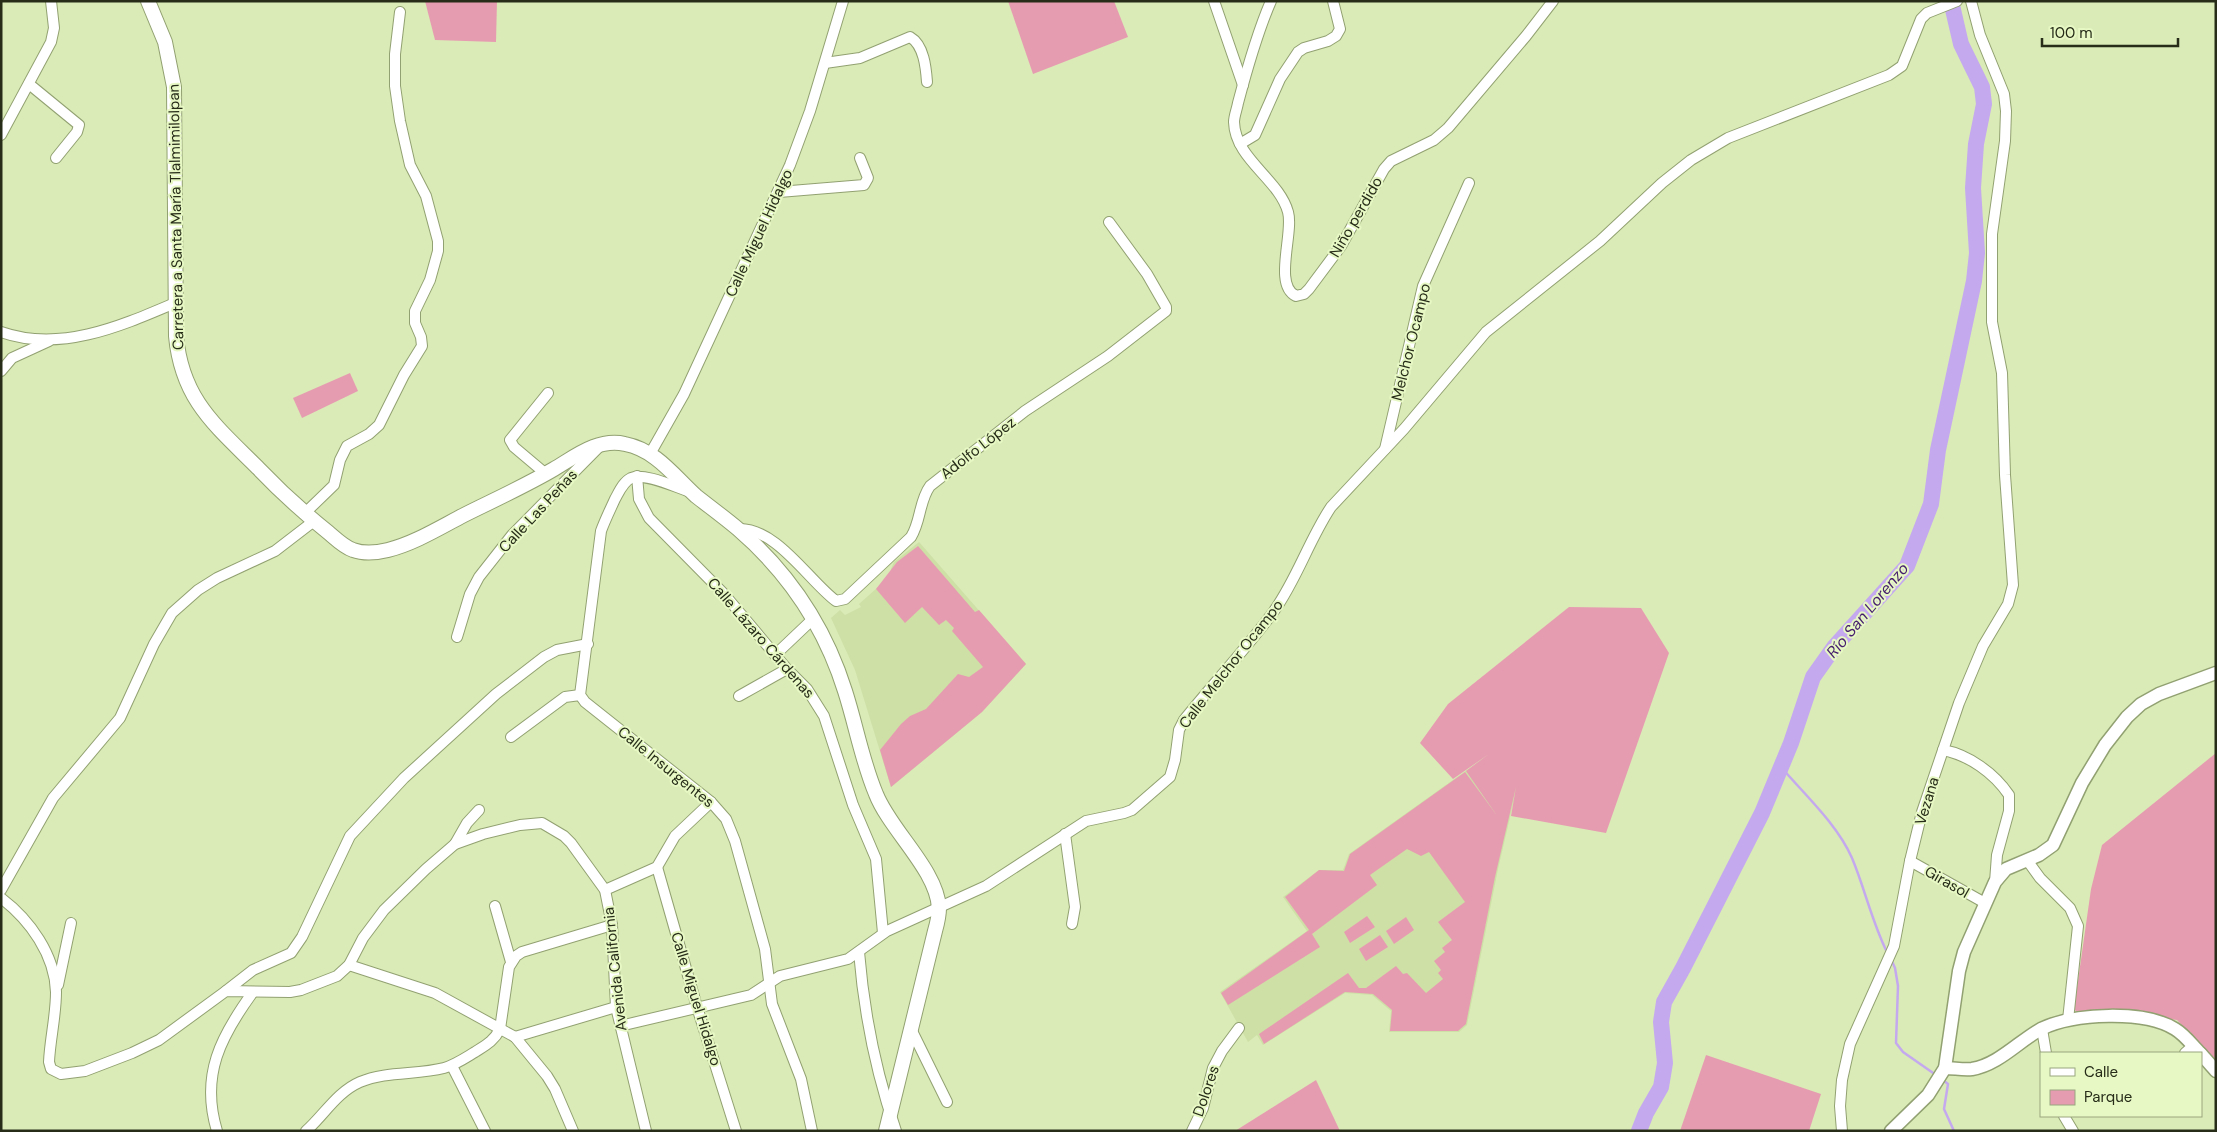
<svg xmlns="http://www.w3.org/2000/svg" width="2217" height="1132" viewBox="0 0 2217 1132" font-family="'DM Sans',sans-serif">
  <rect width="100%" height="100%" fill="#daebb7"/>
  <!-- built -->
  <g fill="#cee0a6">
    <polygon points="919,542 1026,664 982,712 891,787 855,670 831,618 840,610 845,615 861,607 859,604 894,573 891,569 894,562"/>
    <polygon points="1495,750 1502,750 1518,783 1498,869 1467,1025 1459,1032 1389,1032 1391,1011 1372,995 1345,993 1263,1045 1257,1035 1248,1042 1220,992 1307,931 1283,897 1319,870 1343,870 1349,854"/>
  </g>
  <!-- green -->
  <g fill="#e69cb0">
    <polygon points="425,1 497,1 496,42 435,40"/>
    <polygon points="1008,1 1114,1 1128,37 1033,74"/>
    <polygon points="350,373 358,391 302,418 293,398"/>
    <polygon points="918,546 975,612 979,610 1026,664 982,712 891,787 880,750 901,724 910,716 926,709 958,674 969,677 983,667 952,631 954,628 946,620 939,625 922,607 905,623 876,589 897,562"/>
    <polygon points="1569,607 1641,608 1669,653 1606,833 1511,816 1516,787 1495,877 1466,1024 1458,1031 1390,1031 1392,1010 1373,994 1345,992 1264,1044 1259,1034 1348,973 1359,988 1366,988 1396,966 1403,974 1407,973 1426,993 1443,979 1438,973 1441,970 1434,961 1445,952 1442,948 1452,940 1438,922 1465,902 1429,852 1421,856 1407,849 1370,875 1377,885 1312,934 1320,947 1228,1005 1221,993 1309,930 1285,897 1319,870 1344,871 1350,854 1465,772 1498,817 1466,771 1489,754 1453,779 1420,743 1448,704"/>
    <polygon points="2216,753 2216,1057 2214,1058 2177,1020 2112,1011 2080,1015 2074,1009 2091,889 2102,845"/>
    <polygon points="1367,916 1375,927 1350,943 1344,932"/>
    <polygon points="1406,917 1414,930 1394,944 1386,931"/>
    <polygon points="1380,935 1388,947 1366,961 1359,949"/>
    <polygon points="1706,1055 1821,1094 1809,1131 1680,1131"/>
    <polygon points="1316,1080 1340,1131 1235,1131"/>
  </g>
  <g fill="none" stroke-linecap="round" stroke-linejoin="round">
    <!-- stream -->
    <g stroke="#c4a9ef" stroke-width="2.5">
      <path d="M 1781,767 C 1805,795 1837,824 1852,858 C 1865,889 1872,922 1887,952"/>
      <polyline points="1891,959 1895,968 1898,986 1896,1043 1903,1052 1936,1075"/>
      <polyline points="1943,1080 1948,1084 1944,1109 1954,1131"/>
    </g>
    <!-- river -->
    <polyline stroke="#c4a9ef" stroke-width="16" points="1639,1131 1646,1113 1661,1087 1665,1063 1661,1022 1664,1002 1683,968 1762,813 1791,743 1813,677 1835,646 1907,566 1931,504 1938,450 1974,281 1977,253 1973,188 1976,144 1984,104 1982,87 1961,44 1951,1"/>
    <defs>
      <g id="minor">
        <polyline points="1214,1 1243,85"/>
        <path d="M 1271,1 C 1257,33 1247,69 1238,103 C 1237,109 1234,116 1234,122 C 1235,159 1279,179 1288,212 C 1294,233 1273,285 1296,296 L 1304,294 L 1309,289 L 1341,246 L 1384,169 L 1391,161 L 1434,140 L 1448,128 L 1526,36 L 1553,1"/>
        <path d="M 825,63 L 860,58 L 910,37 C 924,45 926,68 927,82"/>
        <polyline points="29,84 79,125 77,132 56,158"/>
        <polyline points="1,135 51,42 54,28 51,1"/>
        <polyline points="1240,144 1255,135 1280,79 1298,52 1304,48 1328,41 1336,36 1340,29 1333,1"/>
        <polyline points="779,192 864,185 868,178 860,158"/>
        <path d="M 1,332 C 60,353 121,326 175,303"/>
        <polyline points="1,371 12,358 49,341"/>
        <polyline points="1385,449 1423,286 1469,183"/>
        <polyline points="650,454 684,394 790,165 810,111 843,1"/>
        <polyline points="546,474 514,447 510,440 548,393"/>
        <polyline points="637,476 639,499 649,518 724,594 787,669 807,689 824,716 853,805 876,859 883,933"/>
        <path d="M 691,492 C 677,488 644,472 631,478 C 623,482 619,492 615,499 C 610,510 605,520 601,531 L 580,695 L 585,702 L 711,802 L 726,819 L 735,841 L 765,949 L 772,1004 L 801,1079 L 812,1131"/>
        <polyline points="305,513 334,485 340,460 347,446 369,434 379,425 404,375 422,346 421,337 415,323 415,311 430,280 438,251 438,241 426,196 410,165 400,121 395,86 395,54 400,12"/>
        <path d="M 738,529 C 776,527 809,581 836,601 L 845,599 L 911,537 C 921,521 919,501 930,486 L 1025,411 L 1108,356 L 1166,311 L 1166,307 L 1147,274 L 1109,222"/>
        <polyline points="457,637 470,594 479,577 512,535 599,447"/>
        <polyline points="775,655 814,618"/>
        <polyline points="739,696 787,669"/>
        <polyline points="511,737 565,697 580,695"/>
        <path d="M 1943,750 C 1969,755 1994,773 2009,795 L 2009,811 L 1997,855 L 1995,882"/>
        <polyline points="1065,834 1075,907 1072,924"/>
        <polyline points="455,844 467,823 479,810"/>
        <polyline points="2027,860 2040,878 2070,908 2078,926 2068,1020"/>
        <polyline points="1910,861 1985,903"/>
        <polyline points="657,867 697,1007 736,1131"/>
        <polyline points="1,890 53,798 120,718 154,644 172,613 198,590 217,578 275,551 314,521"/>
        <polyline points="605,890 657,867 675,836 711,802"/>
        <path d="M 1,898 C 30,920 55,955 56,992 C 56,1016 50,1039 49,1062 L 51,1069 L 61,1074 L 85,1071 L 132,1053 L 159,1040 L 226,991 L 290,992 L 301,990 L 337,976 L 349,965 L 363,938 L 384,910 L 426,869 L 455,844 L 483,834 L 520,825 L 542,823 L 564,836 L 571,843 L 605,890 L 612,925 L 616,1007 L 646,1131"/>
        <polyline points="495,906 511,962"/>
        <path d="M 859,952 C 864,1013 876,1073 896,1131"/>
        <polyline points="349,965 435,993 515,1037 547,1076 555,1089 573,1131"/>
        <polyline points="58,985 71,923"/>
        <polyline points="226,991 253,970 291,953 302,937 350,836 404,778 496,694 544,657 557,650 588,644"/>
        <path d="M 620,1026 L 751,995 L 780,976 L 848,959 L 887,931 L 986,886 L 1086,821 L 1124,813 L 1132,810 L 1170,777 L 1175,760 L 1179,730 L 1184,720 C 1213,684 1246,649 1274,611 C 1297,579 1309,540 1331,507 L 1404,429 L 1486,332 L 1600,241 L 1662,183 L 1691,160 L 1728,138 L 1889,75 L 1902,66 L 1921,19 L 1927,13 L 1957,1"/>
        <polyline points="911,1029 947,1102"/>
        <polyline points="2042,1029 2046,1053"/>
        <polyline points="515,1037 616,1007"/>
        <polyline points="2185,1053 2193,1046"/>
        <polyline points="452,1066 485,1131"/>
        <polyline points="2064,1116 2073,1131"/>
        <path d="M 217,1131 C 200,1075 221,1036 253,992"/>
        <path d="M 306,1131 C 324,1115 337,1092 360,1082 C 386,1071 417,1075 444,1068 C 455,1065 465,1058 475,1052 C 486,1045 494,1041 500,1029 L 509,967 L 516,956 L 522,952 L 612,925"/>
        <polyline points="1192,1131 1203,1108 1213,1068 1222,1051 1239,1028"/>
        <polyline points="1842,1131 1840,1106 1842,1080 1850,1044 1894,946 1910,861 1922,812 1959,703 1983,646 2008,604 2013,585 2005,475 2002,373 1992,322 1992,234 2005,141 2006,111 2004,94 1980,35 1971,1"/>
      </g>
      <g id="tertiary">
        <polyline points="2201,1054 2216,1071"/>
        <path d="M 1945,1068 C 1954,1068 1963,1070 1972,1069 C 1998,1065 2019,1041 2041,1029 C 2074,1013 2144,1010 2175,1029 C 2185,1035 2192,1045 2200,1053"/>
        <polyline points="1891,1131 1928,1095 1945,1068 1959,971 1964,952 1995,882 2006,869 2039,855 2053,845 2082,783 2105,745 2127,717 2141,704 2159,694 2216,673"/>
      </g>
      <path id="secondary" d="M 148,1 L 165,42 L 174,87 L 176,336 C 182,400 215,425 258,468 C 280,491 304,513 329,533 C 336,539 344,547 353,550 C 364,554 376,553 388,550 C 415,543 439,528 464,515 C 494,500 525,486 554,469 C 576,456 598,438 625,444 C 656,450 674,476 696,496 C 710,507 725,518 738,529 C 789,573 825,627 845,691 C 856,725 862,761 876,794 C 890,830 937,870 939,908 C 939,915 937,924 935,931 L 886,1131"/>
    </defs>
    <!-- minor casing -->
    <use href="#minor" stroke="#92a171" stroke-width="12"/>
    <!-- tertiary casing -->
    <use href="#tertiary" stroke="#92a171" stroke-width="15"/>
    <!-- secondary casing -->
    <use href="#secondary" stroke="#92a171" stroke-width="16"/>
    <!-- minor -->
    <use href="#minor" stroke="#fff" stroke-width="10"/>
    <!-- tertiary -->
    <use href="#tertiary" stroke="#fff" stroke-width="12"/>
    <!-- secondary -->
    <use href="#secondary" stroke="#fff" stroke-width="14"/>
  </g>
  <g text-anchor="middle" stroke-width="4" stroke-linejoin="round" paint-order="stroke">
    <!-- street labels -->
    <g font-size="15" fill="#262c18" stroke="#e7f8c4">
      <text transform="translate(176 217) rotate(-91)" y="5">Carretera a Santa María Tlalmimilolpan</text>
      <text transform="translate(1356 217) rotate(-60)" y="5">Niño perdido</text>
      <text transform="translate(759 233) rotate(-65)" y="5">Calle Miguel Hidalgo</text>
      <text transform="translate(1411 342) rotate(-76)" y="5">Melchor Ocampo</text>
      <text transform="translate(978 448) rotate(-38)" y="5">Adolfo López</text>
      <text transform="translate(538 511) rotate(-47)" y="5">Calle Las Peñas</text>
      <text transform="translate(761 638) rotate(49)" y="5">Calle Lázaro Cárdenas</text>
      <text transform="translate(1231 664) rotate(-52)" y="5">Calle Melchor Ocampo</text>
      <text transform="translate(666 767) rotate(39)" y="5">Calle Insurgentes</text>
      <text transform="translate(1927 801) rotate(-73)" y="5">Vezana</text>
      <text transform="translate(1947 882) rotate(30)" y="5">Girasol</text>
      <text transform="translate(615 969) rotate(-96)" y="5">Avenida California</text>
      <text transform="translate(696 999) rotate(73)" y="5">Calle Miguel Hidalgo</text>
      <text transform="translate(1206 1091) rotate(-71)" y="5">Dolores</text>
    </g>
    <!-- water labels -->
    <g font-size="16" font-style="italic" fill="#451d6d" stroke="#e7f8c4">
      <text transform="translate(1867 610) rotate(-50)" y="6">Río San Lorenzo</text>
    </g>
  </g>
  <!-- border -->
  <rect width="2217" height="1132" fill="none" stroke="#262c18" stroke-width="5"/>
  <!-- legend -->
  <rect x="2040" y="1052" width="162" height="65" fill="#e7f8c4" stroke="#9aa67f"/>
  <rect x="2050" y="1068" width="25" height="8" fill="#ffffff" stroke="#9aa67f"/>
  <text x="2084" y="1077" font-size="15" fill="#262c18">Calle</text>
  <rect x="2050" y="1090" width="25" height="15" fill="#e69cb0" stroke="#9aa67f"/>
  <text x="2084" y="1102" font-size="15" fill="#262c18">Parque</text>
  <!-- scale -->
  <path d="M2042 38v8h136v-8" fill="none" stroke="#262c18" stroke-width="2.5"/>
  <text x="2050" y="38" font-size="15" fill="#262c18" stroke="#e7f8c4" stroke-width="4" paint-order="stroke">100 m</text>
</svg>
